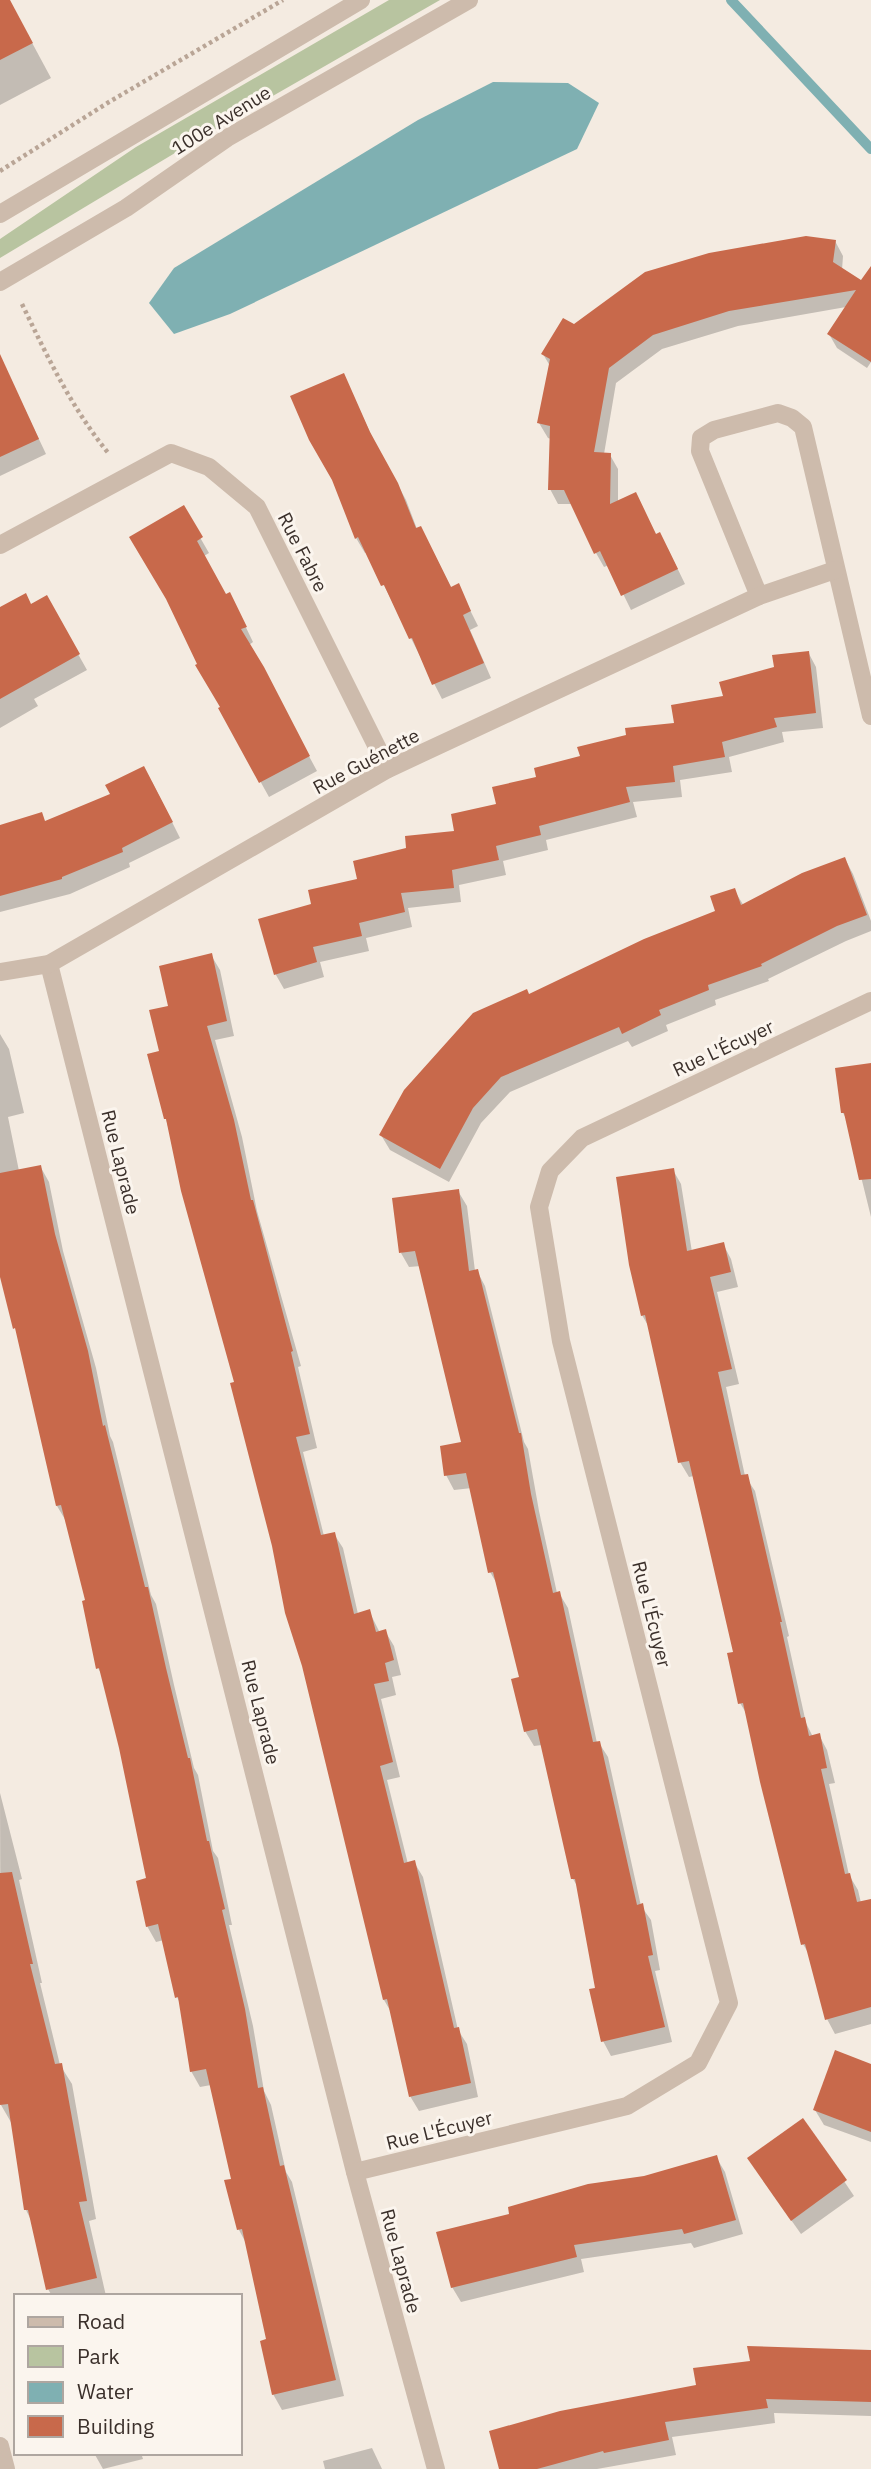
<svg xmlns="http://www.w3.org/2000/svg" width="871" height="2469" viewBox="0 0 871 2469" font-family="'IBM Plex Sans',sans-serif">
  <rect width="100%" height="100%" fill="#f4ebe1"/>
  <!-- green -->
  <polygon fill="#b8c4a0" points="389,0 440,0 205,135 0,258 0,239 136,147"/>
  <!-- water -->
  <polygon fill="#7fb0b2" points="493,82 568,83 599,103 577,149 230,314 174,334 149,303 174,268 418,120"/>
  <!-- shadow -->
  <g fill="#0003">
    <polygon points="0,0 9,0 51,78 0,105"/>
    <polygon points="835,241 843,256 842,270 871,289 871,362 867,368 837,348 829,334 846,307 738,326 662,349 616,383 604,454 610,455 618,469 618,503 657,535 668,549 685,584 631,610 609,565 604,567 596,553 573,504 558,504 550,489 551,439 548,438 539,423 550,366 543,354 574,326"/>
    <polygon points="343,375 378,449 406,500 417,529 421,528 452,589 458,586 478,626 470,630 491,678 442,699 367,552 365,553 356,538"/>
    <polygon points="10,378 46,454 0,476 0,383"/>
    <polygon points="183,508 209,553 204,556 226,596 237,609 253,642 249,645 317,771 269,797 220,709 222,708 199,664"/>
    <polygon points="46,597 87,670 34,699 38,706 0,728 0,619"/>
    <polygon points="808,652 816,667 823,728 782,732 784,742 729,757 732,772 680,780 682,797 633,802 637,817 546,840 548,850 503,861 506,875 459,885 461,902 408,908 412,927 366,938 369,951 320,962 324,977 284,989 276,975 260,921 313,905 359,880 408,850 456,832 538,779 582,757 676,724"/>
    <polygon points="152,782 180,838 129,863 130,867 70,894 0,912 0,827 46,822"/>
    <polygon points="845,859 853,874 871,921 871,931 846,941 768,979 769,981 715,1000 716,1005 666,1025 668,1031 632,1047 628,1041 510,1092 481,1123 449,1182 390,1150 381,1135 528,996 717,912 734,890 744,906"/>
    <polygon points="211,955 220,970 234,1036 215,1040 242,1137 257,1211 301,1366 298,1367 317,1448 303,1452 324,1536 334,1534 343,1548 358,1614 369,1611 380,1633 385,1631 394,1646 401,1675 392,1677 396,1695 381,1699 400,1777 387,1780 408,1864 414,1862 423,1877 458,2030 467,2044 478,2097 419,2111 410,2096 391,2012 384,2000 236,1383 166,1119 161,1052 170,1007"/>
    <polygon points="0,1034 9,1049 24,1113 8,1117 19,1171 40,1166 49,1182 63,1251 96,1368 110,1436 113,1442 151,1595 156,1604 174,1685 194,1768 198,1775 213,1851 218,1858 232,1925 229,1925 253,2026 264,2091 271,2105 286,2172 292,2182 344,2396 282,2410 273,2394 268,2341 246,2243 239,2230 233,2180 211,2085 200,2087 191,2071 180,2003 177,1997 164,1940 156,1942 147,1926 148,1880 121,1748 103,1677 98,1668 84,1602 87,1602 66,1521 57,1506 18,1334 0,1270"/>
    <polygon points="871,1065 871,1217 847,1120 843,1113"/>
    <polygon points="673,1170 681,1184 692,1252 723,1244 731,1259 738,1287 717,1292 739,1384 726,1387 745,1476 755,1491 789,1636 787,1637 806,1723 813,1737 819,1735 827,1750 835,1783 829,1784 849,1875 858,1890 861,1903 871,1901 871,2024 835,2034 827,2019 810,1956 803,1944 748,1716 740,1703 735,1653 694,1476 689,1477 680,1462 650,1329 642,1315"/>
    <polygon points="458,1191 467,1206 475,1271 477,1271 485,1286 524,1442 528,1449 539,1511 557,1593 559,1593 568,1608 597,1743 599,1743 608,1757 641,1906 651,1920 660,1970 655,1971 672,2042 611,2056 603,2041 597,1989 579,1889 573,1879 542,1745 534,1746 525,1731 521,1679 499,1587 490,1572 472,1488 454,1490 446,1475 463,1444 421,1266 409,1267 401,1253"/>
    <polygon points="0,1793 22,1879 19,1880 42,1983 40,1983 60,2065 72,2084 96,2219 89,2221 106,2296 52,2296 48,2289 32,2222 26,2210 12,2124 1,2105"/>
    <polygon points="871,2066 871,2142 824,2125 815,2110"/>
    <polygon points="803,2120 854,2196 801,2234 758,2173"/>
    <polygon points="716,2157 725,2172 743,2234 694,2248 691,2243 581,2259 584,2272 461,2302 452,2287 644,2178"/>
    <polygon points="871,2351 871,2416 774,2413 775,2423 672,2437 676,2455 597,2469 501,2469"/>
    <polygon points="372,2448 382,2469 325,2469 323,2461"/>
    <polygon points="94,2453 141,2453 143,2459 103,2469"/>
  </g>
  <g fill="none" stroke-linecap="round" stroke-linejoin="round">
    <!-- stream -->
    <polyline stroke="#7fb0b2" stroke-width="10" points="731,0 871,149"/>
  </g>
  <!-- building -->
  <g fill="#c8694b">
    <polygon points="0,0 10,0 33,43 0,60"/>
    <polygon points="806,236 836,240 833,262 861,280 871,266 871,362 827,334 856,290 729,311 653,335 609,368 594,452 611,453 610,504 636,492 656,534 660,532 678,569 621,596 600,551 594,554 564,490 548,490 550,426 537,423 550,359 541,354 563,318 574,324 645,272 709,253"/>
    <polygon points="0,354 39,439 0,457"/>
    <polygon points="344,373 370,432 398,483 416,528 421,526 451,587 459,583 471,611 463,615 484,663 432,685 412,638 409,639 384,585 381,586 358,537 355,539 332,480 309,440 290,396"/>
    <polygon points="184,505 203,537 197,541 226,594 230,592 247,627 241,629 264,667 310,756 259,783 218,708 220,707 195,665 197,664 166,599 129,537"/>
    <polygon points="26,593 31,604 47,595 80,654 0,699 0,607"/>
    <polygon points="809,651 816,713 774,718 777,727 722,742 725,757 673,766 675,782 626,787 630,802 539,826 541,835 496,846 499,860 452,870 454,888 401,893 405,912 359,923 362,936 313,947 317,962 274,975 258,919 311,904 308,890 357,879 353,861 406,848 405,836 454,831 451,814 496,804 492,787 536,777 534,768 580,756 577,747 626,735 625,728 674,723 671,705 723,696 719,682 774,667 772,655"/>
    <polygon points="144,766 173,822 122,848 123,852 62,877 62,879 0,896 0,825 42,812 45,821 110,794 105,785"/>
    <polygon points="845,857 867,915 837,926 761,964 762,966 708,985 709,990 659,1010 661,1015 622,1034 619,1027 501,1077 473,1108 440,1169 379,1135 404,1090 473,1013 527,989 529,994 644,939 715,911 710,896 735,888 741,905 802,873"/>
    <polygon points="212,953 227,1021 207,1026 234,1120 251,1200 253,1200 293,1351 291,1352 310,1434 296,1437 321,1535 335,1532 354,1614 370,1609 376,1632 386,1629 394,1660 385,1663 389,1681 374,1684 393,1762 380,1766 404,1863 415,1860 454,2028 459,2027 471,2083 409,2097 387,1999 383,2000 302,1666 285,1613 272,1546 230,1383 234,1382 181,1191 166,1119 164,1119 147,1054 159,1051 149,1010 168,1006 159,966"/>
    <polygon points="871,1063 871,1179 859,1180 844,1113 841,1113 835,1068"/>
    <polygon points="41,1165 55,1234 88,1351 103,1426 105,1425 145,1587 148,1587 166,1668 188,1758 190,1758 207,1841 209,1841 225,1909 222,1910 245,2009 258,2088 263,2087 280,2166 284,2165 336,2380 272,2395 260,2341 266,2339 242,2229 237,2230 224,2180 231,2179 206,2069 190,2072 178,1997 175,1998 158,1924 146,1927 136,1881 146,1878 119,1748 99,1668 96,1669 82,1601 85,1600 61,1505 56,1506 15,1328 13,1329 0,1277 0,1173"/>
    <polygon points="674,1168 687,1251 724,1242 731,1272 710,1277 732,1369 718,1372 741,1475 748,1474 782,1622 780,1622 801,1718 805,1717 809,1736 820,1733 827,1768 821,1769 845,1874 850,1873 857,1902 871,1899 871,2007 825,2020 805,1944 801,1945 760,1782 743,1703 738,1704 727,1653 733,1652 689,1461 678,1463 645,1315 641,1316 629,1265 616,1177"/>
    <polygon points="459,1189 469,1271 478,1269 519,1433 521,1433 531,1494 553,1593 560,1591 593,1742 600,1741 637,1905 643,1903 653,1955 648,1956 665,2027 601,2042 589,1989 595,1988 575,1879 571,1879 537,1729 524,1732 511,1679 519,1677 493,1572 488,1573 466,1473 444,1476 440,1446 461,1442 415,1251 399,1253 392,1198"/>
    <polygon points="12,1872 33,1964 30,1964 55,2064 62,2063 87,2201 79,2202 97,2278 46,2290 28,2210 24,2210 8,2104 0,2105 0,1873"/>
    <polygon points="835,2050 871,2064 871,2132 813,2110"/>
    <polygon points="803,2118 847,2180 791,2221 747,2158"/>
    <polygon points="717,2155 736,2220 684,2234 682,2229 574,2245 577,2257 451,2288 436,2232 509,2214 508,2207 588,2184 644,2176"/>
    <polygon points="747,2346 871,2350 871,2402 766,2399 768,2408 665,2422 669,2440 604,2453 603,2451 537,2469 499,2469 489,2431 560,2411 696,2385 693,2368 750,2361"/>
  </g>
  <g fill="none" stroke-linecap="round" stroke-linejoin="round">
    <!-- path -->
    <g stroke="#b9a596" stroke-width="4.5" stroke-dasharray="3.5 3.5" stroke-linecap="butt">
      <polyline points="0,171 109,102 283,0"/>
      <path d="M 22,304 C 48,358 71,407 109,454"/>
    </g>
    <!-- minor -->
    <g stroke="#cdbbac" stroke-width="18">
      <polyline points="0,545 171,453 209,467 257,507 388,769"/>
      <polyline points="759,596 700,451 701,438 714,430 778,413 792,418 803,427 871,716"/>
      <polyline points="49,964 355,2172 436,2469"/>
      <polyline points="0,972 49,964 388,769 759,596 835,570"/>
      <polyline points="355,2172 627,2106 698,2063 729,2003 561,1341 539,1207 550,1171 582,1138 871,1001"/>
    </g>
    <!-- tertiary -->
    <g stroke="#cdbbac" stroke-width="18">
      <polyline points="0,214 361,0"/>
      <polyline points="0,282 126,208 227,138 469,0"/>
      <polyline points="0,2446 6,2469"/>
    </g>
  </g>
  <g text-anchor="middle" stroke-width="6" stroke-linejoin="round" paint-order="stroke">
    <!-- street labels -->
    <g font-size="19" fill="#3b302b" stroke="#fbf5ee">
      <text transform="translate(221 120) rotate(-32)" y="7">100e Avenue</text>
      <text transform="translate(303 552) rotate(63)" y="7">Rue Fabre</text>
      <text transform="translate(366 761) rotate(-28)" y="7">Rue Guénette</text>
      <text transform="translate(723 1048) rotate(-25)" y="7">Rue L'Écuyer</text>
      <text transform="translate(121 1162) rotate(76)" y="7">Rue Laprade</text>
      <text transform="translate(652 1614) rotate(76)" y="7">Rue L'Écuyer</text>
      <text transform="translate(261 1712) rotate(76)" y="7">Rue Laprade</text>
      <text transform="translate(439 2130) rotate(-14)" y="7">Rue L'Écuyer</text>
      <text transform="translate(401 2261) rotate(75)" y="7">Rue Laprade</text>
    </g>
  </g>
  <!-- legend -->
  <rect x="14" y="2294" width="228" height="161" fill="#fbf5ee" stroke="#aea6a0" stroke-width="2"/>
  <rect x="28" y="2317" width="35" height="10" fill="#cdbbac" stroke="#aea6a0" stroke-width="2"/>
  <text x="77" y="2329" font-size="21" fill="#3b302b">Road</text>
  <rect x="28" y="2346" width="35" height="21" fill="#b8c4a0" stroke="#aea6a0" stroke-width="2"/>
  <text x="77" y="2364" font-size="21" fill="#3b302b">Park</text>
  <rect x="28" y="2382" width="35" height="21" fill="#7fb0b2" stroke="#aea6a0" stroke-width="2"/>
  <text x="77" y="2399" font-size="21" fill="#3b302b">Water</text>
  <rect x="28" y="2416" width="35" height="21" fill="#c8694b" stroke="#aea6a0" stroke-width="2"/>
  <text x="77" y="2434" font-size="21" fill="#3b302b">Building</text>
</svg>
